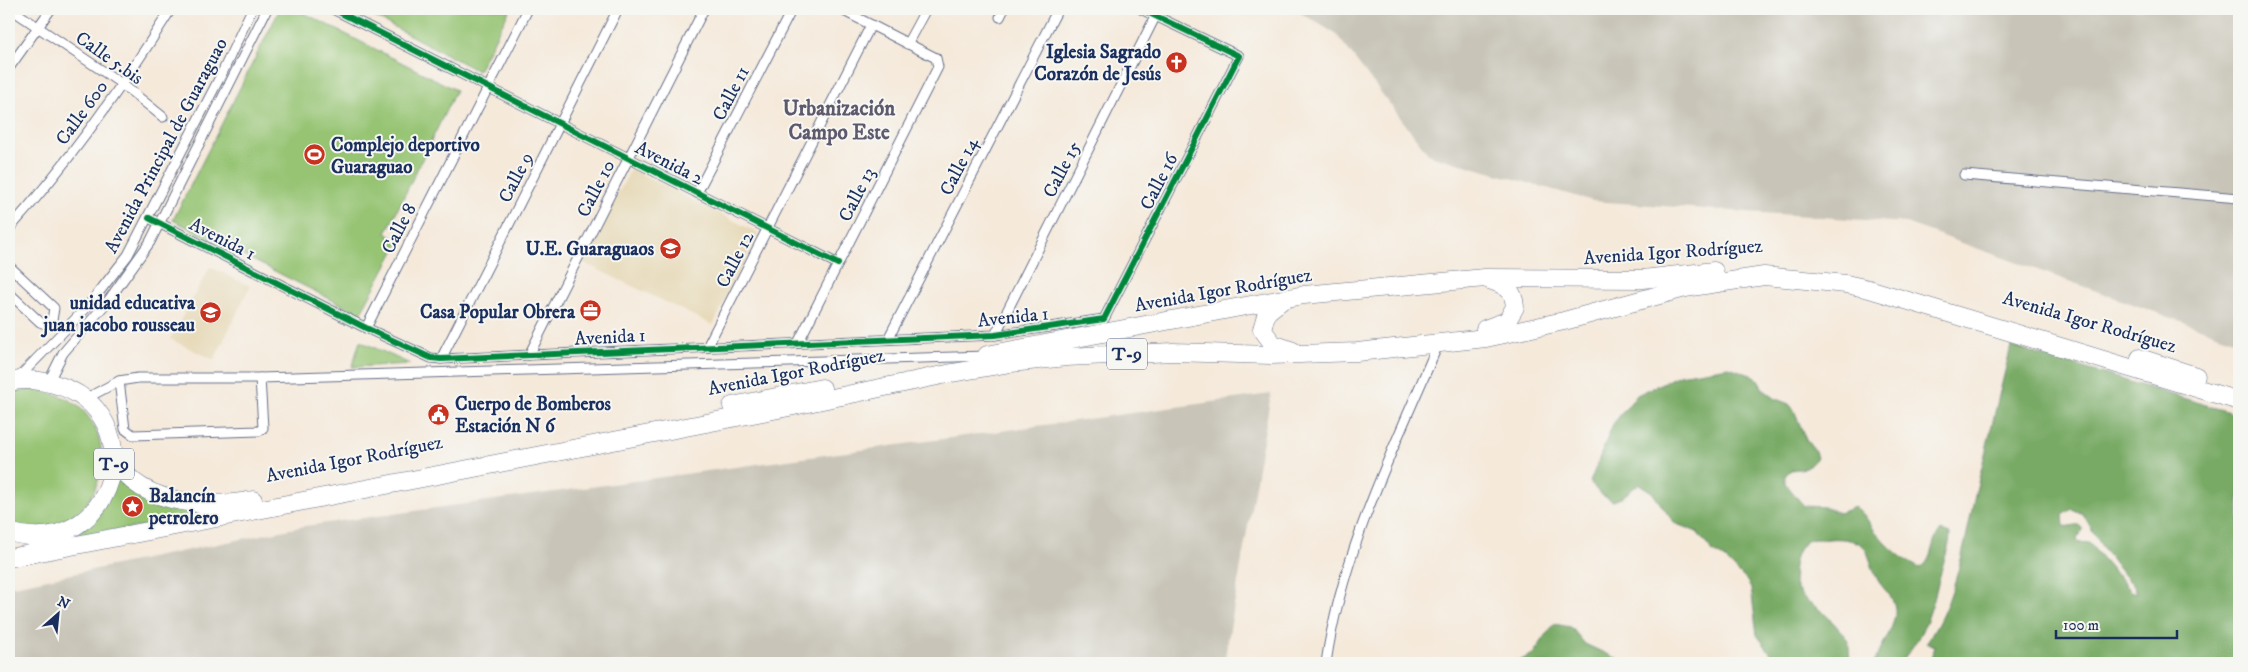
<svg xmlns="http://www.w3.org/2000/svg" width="2248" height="672" viewBox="0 0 2248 672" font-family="'IM FELL DW Pica',serif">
  <rect width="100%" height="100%" fill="#f6f6f2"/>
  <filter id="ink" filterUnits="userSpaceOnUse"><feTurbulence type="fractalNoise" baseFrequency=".02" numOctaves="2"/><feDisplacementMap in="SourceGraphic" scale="10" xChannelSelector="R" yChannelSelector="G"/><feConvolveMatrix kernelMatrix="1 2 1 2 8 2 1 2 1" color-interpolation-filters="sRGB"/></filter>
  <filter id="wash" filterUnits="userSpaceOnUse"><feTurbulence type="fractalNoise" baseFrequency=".0096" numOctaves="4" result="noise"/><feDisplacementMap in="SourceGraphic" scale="20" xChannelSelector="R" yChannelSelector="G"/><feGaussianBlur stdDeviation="1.12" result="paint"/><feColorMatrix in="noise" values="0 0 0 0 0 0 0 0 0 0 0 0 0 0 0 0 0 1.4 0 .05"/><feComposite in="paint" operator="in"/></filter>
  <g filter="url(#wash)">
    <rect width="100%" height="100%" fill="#f5e9da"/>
    <!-- built -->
    <g fill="#e7daba">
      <polygon points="631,169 758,233 713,325 582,262"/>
      <polygon points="210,267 250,286 214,360 170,339"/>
    </g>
    <!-- industrial -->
    <g fill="#c8c4b8">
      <polygon points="1294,9 2239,9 2239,342 1906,223 1593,201 1429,155 1336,34"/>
      <polygon points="1271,394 1224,663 9,663 9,587 305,526"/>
    </g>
    <!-- green -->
    <g fill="#96c473" stroke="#587a68">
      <polygon points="280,9 296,9 456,90 386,233 399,242 360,314 173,220"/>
      <polygon points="360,9 510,9 478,71"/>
      <polygon points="360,341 410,364 352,367"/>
      <path d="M 31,389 C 47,392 61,394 74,403 C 123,438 103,521 43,529 C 33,530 19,526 9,524 L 9,393 Z"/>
      <polygon points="120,477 209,509 210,516 76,537"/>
    </g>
    <!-- forest -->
    <g fill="#78aa65" stroke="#4a6c62" fill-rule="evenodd">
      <path d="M 2011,346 L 2239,415 L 2239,663 L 1929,663 L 1935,647 L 1926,643 C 1956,603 1965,540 1976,491 C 1988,443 1999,394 2011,346 ZM 2072,509 L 2083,514 L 2101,545 L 2125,577 L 2134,585 L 2137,593 L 2131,591 L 2089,543 L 2078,542 L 2077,539 L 2083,530 C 2078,520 2072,528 2064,526 L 2063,515 Z"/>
      <path d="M 1729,367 L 1756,377 L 1763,389 L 1776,399 L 1789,404 L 1794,410 L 1806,440 L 1815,451 L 1817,458 L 1807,468 L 1791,470 L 1785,476 L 1785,483 L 1804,506 L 1826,507 L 1839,513 L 1855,507 C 1865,513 1868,522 1875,531 C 1888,546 1902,560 1920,568 C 1935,560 1929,540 1941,531 L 1950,534 C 1950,545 1945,557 1942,568 C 1931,610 1928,630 1900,663 L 1874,663 C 1880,647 1892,633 1895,615 C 1897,600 1886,592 1879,582 C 1872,571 1869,550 1862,545 C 1854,539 1838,538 1829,539 C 1822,540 1816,538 1810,540 C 1796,544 1792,568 1794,580 C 1797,599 1817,605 1829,618 C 1835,624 1841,631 1846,638 C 1851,645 1848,655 1851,663 L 1778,663 L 1757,635 L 1751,588 L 1747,581 L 1725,559 L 1712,551 L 1697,532 L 1674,523 L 1652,492 L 1639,484 L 1621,498 L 1613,501 L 1600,494 L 1590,482 L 1613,424 L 1637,395 L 1679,375 Z"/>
      <polygon points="1554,624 1571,627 1585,644 1626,663 1515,663 1533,654"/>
    </g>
  </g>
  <g filter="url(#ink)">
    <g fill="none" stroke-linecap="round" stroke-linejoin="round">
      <defs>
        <g id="street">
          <polyline points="11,9 122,84 163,117"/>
          <polyline points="333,9 838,264"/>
          <polyline points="1000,17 1004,9"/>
          <polyline points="907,44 926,9"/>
          <polyline points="9,68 51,9"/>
          <polyline points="1964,175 2239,198"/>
          <polyline points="697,193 792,9"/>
          <polyline points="149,218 366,328 431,358 441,359 995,335 1104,319 1239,56 1141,9"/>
          <path d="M 9,229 C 70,161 123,86 171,9"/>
          <polyline points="9,266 54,308 52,320 45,324 40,322 9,293"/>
          <polyline points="366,328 528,9"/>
          <polyline points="995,335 1155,17"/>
          <polyline points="888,339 1058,9"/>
          <polyline points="798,343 938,67 936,58 840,9"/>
          <polyline points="707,347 871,25"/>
          <polyline points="529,355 704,9"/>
          <polyline points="441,359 618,9"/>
          <polyline points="17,379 88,306 128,255 222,73 252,9"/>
          <polyline points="119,381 125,429 133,435 259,431 263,428 260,378"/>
          <polyline points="48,383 63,353 108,301 150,242 267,9"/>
          <polyline points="85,399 119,381 138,378 260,378 987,356"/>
          <path d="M 1326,663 C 1342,551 1395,446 1439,342"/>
        </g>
        <g id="highway">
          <polyline points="1285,298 1267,312 1262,329 1273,344 1293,351"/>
          <path d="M 1485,329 L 1507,321 L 1515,307 C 1514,289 1505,285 1489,280"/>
          <polyline points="987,355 1304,295 1485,278 1643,279 1714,271"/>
          <polyline points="2140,358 2196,376"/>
          <path d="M 9,382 C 24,378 39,380 54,384 C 157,413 115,563 9,532"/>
          <polyline points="732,406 822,388"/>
          <path d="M 113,452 C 130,505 208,509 253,500"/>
          <polyline points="9,558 789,407 952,373 1011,363 1066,357 1173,352 1271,355 1357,352 1486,338 1564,321 1685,288 1764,276 1846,284 1869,289 2239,401"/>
        </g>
      </defs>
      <!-- street casing -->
      <use href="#street" stroke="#677089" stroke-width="11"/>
      <!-- highway casing -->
      <use href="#highway" stroke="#677089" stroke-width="19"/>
      <!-- street -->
      <use href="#street" stroke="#fff" stroke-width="9"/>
      <!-- highway -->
      <use href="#highway" stroke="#fff" stroke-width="18"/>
      <defs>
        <g id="cycleway">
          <polyline points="333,9 838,264"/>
          <polyline points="149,218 366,328 431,358 441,359 995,335 1104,319 1239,56 1141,9"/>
        </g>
      </defs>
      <!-- cycleway casing -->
      <use href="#cycleway" stroke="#f6f6f2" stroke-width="9"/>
      <!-- cycleway -->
      <use href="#cycleway" stroke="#00873e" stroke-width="6"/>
    </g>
  </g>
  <!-- icons -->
  <defs>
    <symbol id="church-disc" viewBox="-11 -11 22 22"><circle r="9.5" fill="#c8321e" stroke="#f6f6f2"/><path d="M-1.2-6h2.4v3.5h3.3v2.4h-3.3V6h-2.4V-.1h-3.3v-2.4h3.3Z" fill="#fff"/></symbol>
    <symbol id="stadium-disc" viewBox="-11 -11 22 22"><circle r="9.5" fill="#c8321e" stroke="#f6f6f2"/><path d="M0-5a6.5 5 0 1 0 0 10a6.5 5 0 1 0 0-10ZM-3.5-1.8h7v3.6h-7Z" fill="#fff"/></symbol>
    <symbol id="school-disc" viewBox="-11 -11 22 22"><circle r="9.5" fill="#c8321e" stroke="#f6f6f2"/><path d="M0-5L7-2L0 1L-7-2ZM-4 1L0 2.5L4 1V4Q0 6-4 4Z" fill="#fff"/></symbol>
    <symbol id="office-disc" viewBox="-11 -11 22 22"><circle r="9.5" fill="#c8321e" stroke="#f6f6f2"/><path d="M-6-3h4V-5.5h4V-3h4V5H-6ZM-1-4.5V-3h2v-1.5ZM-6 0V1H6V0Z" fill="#fff"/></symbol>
    <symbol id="civic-disc" viewBox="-11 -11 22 22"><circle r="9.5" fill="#c8321e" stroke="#f6f6f2"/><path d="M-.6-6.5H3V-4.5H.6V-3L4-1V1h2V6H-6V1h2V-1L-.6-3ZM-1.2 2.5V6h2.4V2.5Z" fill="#fff"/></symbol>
    <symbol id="sight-disc" viewBox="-11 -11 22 22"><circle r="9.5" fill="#c8321e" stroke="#f6f6f2"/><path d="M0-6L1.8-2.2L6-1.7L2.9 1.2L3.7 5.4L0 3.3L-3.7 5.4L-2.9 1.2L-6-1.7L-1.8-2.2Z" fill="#fff"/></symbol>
  </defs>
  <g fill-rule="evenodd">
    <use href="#church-disc" x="1164" y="50" width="25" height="25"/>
    <use href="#stadium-disc" x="302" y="142" width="25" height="25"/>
    <use href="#school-disc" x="658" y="236" width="25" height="25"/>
    <use href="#office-disc" x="578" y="298" width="25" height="25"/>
    <use href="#school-disc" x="198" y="300" width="25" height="25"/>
    <use href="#civic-disc" x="426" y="402" width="25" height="25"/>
    <use href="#sight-disc" x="120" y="494" width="25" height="25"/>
  </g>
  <g text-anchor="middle" stroke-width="4" stroke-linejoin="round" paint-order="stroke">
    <!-- shield labels -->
    <g fill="#f6f6f2" stroke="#5d6b8a" stroke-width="1">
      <rect x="1107" y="338.5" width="40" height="31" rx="4"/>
      <rect x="94" y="448.5" width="40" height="31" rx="4"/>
    </g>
    <g font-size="18" font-weight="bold" fill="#1b2f5e">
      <text x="1127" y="360">T-9</text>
      <text x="114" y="470">T-9</text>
    </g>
    <!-- poi labels -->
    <g font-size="19" font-weight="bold" fill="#1b2f5e" stroke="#f6f6f2" text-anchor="end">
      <text x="1161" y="58">Iglesia Sagrado<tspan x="1161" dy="22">Corazón de Jesús</tspan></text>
      <text x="331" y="151" text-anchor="start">Complejo deportivo<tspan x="331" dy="22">Guaraguao</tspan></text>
      <text x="654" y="255">U.E. Guaraguaos</text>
      <text x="195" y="309">unidad educativa<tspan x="195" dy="22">juan jacobo rousseau</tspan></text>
      <text x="575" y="318">Casa Popular Obrera</text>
      <text x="455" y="410" text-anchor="start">Cuerpo de Bomberos<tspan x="455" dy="22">Estación N 6</tspan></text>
      <text x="149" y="502" text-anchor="start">Balancín<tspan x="149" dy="22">petrolero</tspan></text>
    </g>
    <!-- street labels -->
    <g font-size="19" fill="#1b2f5e" stroke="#f6f6f2">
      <text transform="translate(110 57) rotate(35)" y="7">Calle 5.bis</text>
      <text transform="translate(730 93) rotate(-63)" y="7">Calle 11</text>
      <text transform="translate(81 112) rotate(-54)" y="7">Calle 600</text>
      <text transform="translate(165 145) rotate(-62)" y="7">Avenida Principal de Guaraguao</text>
      <text transform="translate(670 162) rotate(27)" y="7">Avenida 2</text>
      <text transform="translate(958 166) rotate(-63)" y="7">Calle 14</text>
      <text transform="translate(1061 169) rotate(-63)" y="7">Calle 15</text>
      <text transform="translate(515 177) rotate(-63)" y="7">Calle 9</text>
      <text transform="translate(1158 181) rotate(-63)" y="7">Calle 16</text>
      <text transform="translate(595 188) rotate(-63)" y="7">Calle 10</text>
      <text transform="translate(856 194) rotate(-63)" y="7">Calle 13</text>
      <text transform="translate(398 228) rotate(-63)" y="7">Calle 8</text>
      <text transform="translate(223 238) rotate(27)" y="7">Avenida 1</text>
      <text transform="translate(1673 251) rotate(-4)" y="7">Avenida Igor Rodríguez</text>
      <text transform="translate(734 259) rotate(-63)" y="7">Calle 12</text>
      <text transform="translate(1223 289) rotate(-10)" y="7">Avenida Igor Rodríguez</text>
      <text transform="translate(1013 316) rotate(-6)" y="7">Avenida 1</text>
      <text transform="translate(2090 321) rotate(16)" y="7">Avenida Igor Rodríguez</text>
      <text transform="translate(610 336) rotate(-3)" y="7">Avenida 1</text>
      <text transform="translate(796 371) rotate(-11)" y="7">Avenida Igor Rodríguez</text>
      <text transform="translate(354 458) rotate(-11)" y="7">Avenida Igor Rodríguez</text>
    </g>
    <!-- quarter labels -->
    <g font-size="21" font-weight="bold" fill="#5e596d" stroke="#f6f6f2">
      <text x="839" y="115">Urbanización<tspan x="839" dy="24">Campo Este</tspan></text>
    </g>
  </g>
  <!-- margin -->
  <rect width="2248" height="672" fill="none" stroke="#f6f6f2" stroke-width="30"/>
  <!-- north arrow -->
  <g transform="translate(58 614) rotate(27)" stroke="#f6f6f2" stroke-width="4" paint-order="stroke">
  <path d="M0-4L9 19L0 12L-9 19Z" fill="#1b2f5e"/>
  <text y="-8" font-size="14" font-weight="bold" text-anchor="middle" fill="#1b2f5e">N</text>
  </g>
  <!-- scale -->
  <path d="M2056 630v8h121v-8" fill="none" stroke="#1b2f5e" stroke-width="2.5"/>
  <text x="2063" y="630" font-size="15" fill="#1b2f5e" stroke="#f6f6f2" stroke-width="4" paint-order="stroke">100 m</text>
</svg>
